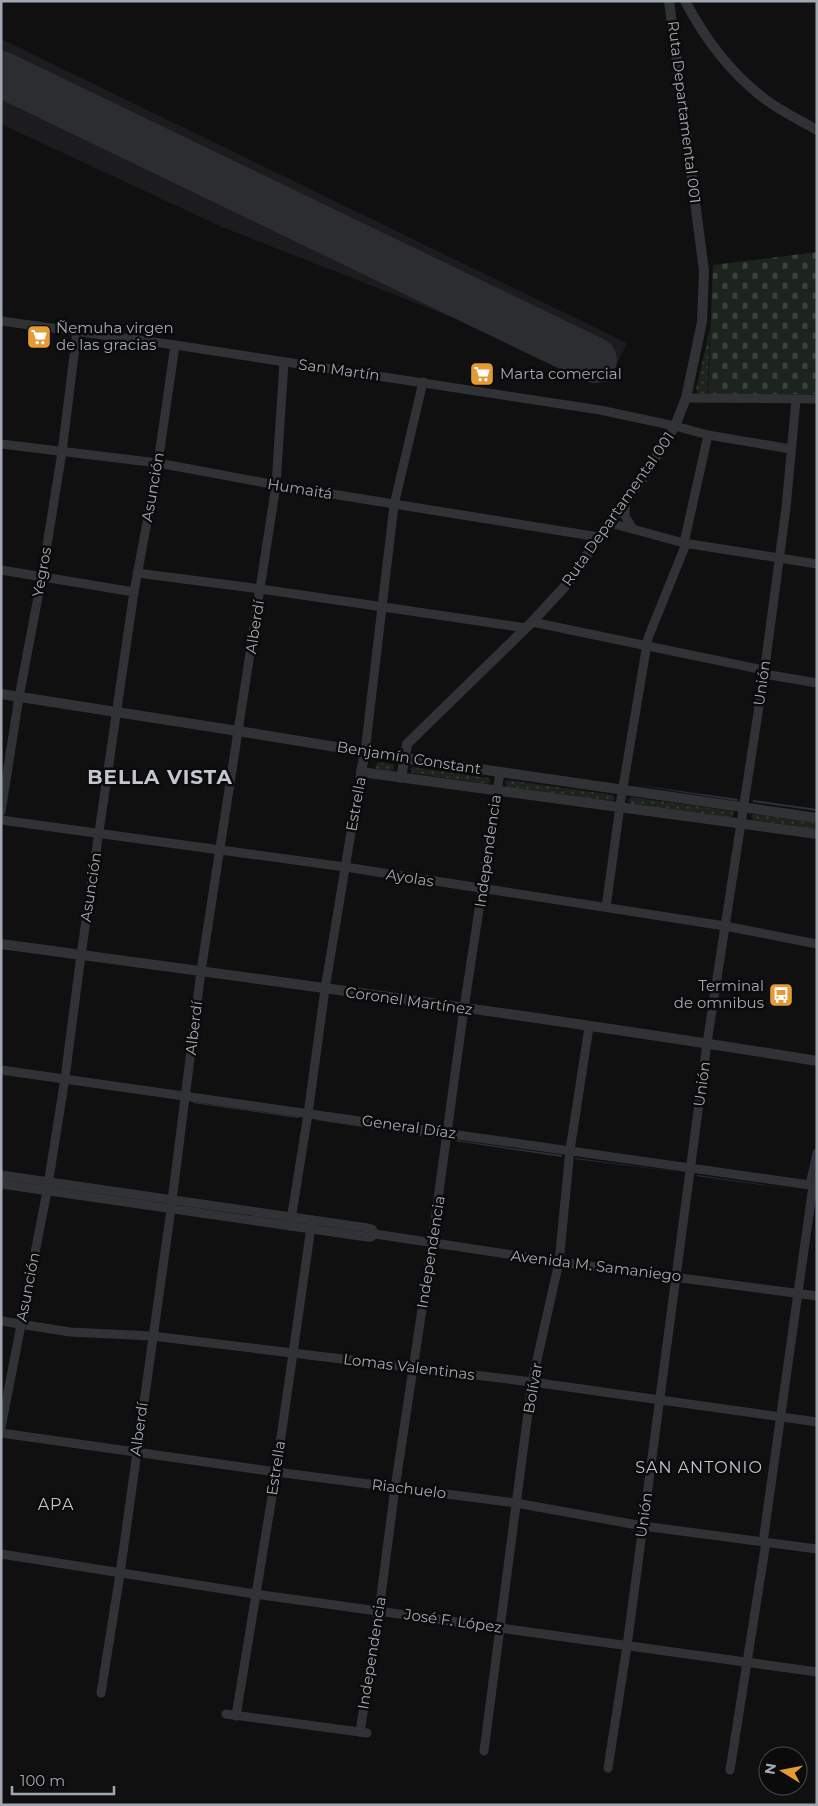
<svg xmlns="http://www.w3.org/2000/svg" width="818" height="1806" viewBox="0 0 818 1806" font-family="Montserrat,sans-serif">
  <defs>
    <pattern id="grass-dots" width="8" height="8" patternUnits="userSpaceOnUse" patternTransform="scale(1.25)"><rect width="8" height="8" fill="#1d241d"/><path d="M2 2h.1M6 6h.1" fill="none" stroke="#3b413b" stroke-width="1.8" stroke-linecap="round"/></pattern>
    <pattern id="cemetery-stones" width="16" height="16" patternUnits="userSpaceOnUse" patternTransform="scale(1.25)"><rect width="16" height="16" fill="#1d241d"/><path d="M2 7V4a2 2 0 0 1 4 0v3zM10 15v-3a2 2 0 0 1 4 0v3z" fill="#3b413b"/></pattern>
  </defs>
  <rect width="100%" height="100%" fill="#101011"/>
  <!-- built -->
  <polygon fill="#1c1c1e" points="1,39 627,343 607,383 582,377 482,329 222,227 1,124"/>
  <!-- grass -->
  <g fill="url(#grass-dots)">
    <polygon points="710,329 707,395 698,394 696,389"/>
    <polygon points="378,762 393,764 394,769 391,771 377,769 375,766"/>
    <polygon points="412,767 489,778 491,781 488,784 412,773 410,769"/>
    <polygon points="508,780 613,795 615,799 612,801 507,787 505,782"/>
    <polygon points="631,797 732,811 734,814 731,818 630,804 628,801"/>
    <polygon points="754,814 817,823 817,829 753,820 751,816"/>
  </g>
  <!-- cemetery -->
  <polygon fill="url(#cemetery-stones)" points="817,252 817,394 708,394 713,265"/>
  <!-- water -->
  <g fill="#2a3339">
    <polygon points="630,784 738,799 737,801"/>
    <polygon points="753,800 817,809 817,811 753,802"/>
    <polygon points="193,1102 299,1117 298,1118 193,1103"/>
    <polygon points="317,1119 443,1138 443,1139 316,1120"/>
    <polygon points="455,1140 562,1155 562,1157 455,1141"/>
    <polygon points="575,1158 680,1172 575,1159"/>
    <polygon points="697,1175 807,1191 697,1176"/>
  </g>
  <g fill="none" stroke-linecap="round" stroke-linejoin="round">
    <!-- runway -->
    <polyline stroke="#2c2d30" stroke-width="46" points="1,74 594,360"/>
    <!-- minor -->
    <g stroke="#313236" stroke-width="9">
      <polyline points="1,321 175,345 600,410 675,426 708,435 791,449"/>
      <polyline points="686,398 817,399"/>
      <polyline points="1,444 158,463 276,485 599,537"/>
      <polyline points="625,501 625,516 633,529"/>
      <polyline points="610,523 684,543 817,564"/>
      <polyline points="684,543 708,435"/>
      <polyline points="1,570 134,592"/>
      <polyline points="137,573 261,589 526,628"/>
      <polyline points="532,622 764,670"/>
      <polyline points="764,674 817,683"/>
      <polyline points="365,752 394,505 423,382"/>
      <polyline points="1,812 19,697 42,576 62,452 77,331"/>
      <polyline points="1,820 345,867 725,926 817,944"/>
      <polyline points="606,907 621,799 648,638 686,544"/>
      <polyline points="1,1070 817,1186"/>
      <polyline points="1,1175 368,1228 372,1229 375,1234"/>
      <polyline points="1,1184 367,1237 371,1237 375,1234 559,1262 817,1296"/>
      <polyline points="810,1185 817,1153"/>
      <polyline points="290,1226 308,1114 325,989 361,772"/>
      <polyline points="1,1321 70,1332 152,1336 532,1382 817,1422"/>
      <polyline points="1,1428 47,1191 65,1078 81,955 134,592 158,463 175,345"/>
      <polyline points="1,1433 276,1472 516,1503 643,1526 817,1549"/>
      <polyline points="763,1542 813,1186"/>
      <polyline points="1,1554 255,1594 817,1672"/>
      <polyline points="101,1693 120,1574 171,1209 201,971 276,485 284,362"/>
      <polyline points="226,1714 367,1733"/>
      <polyline points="236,1716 276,1472 312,1220"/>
      <polyline points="360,1732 379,1611 395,1488 432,1243 464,1008 500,772"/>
      <polyline points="484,1751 532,1382 559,1262 570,1150 589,1027"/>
      <polyline points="608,1768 627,1646 707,1043 764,674 786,508 796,400"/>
      <polyline points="730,1770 766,1542"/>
    </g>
    <!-- tertiary -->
    <g stroke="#313236" stroke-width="10">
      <path d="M 685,1 C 704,37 729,71 761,96 C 778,110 798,119 817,130"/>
      <polyline points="1,694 238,731 404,758 817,818"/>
      <polyline points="365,752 361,772 817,834"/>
      <polyline points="401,778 407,744 532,622 569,582 599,537 643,478 675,426 686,398 702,322 704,271 669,1"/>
      <path d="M 1,944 C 273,981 546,1017 817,1061"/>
    </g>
  </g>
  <!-- icons -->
  <defs>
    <symbol id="supermarket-square" viewBox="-11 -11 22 22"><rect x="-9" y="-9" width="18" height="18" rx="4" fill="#e49b35" stroke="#0b0b0c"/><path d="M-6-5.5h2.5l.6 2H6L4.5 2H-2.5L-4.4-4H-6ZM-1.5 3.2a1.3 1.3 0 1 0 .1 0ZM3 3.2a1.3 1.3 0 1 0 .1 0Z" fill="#fff"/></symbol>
    <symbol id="bus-square" viewBox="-11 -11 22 22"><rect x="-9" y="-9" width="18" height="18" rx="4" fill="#e49b35" stroke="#0b0b0c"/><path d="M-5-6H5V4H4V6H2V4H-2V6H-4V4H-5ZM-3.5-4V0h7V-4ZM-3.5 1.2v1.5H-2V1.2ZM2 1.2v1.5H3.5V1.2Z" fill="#fff"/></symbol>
  </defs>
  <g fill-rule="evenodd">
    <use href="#supermarket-square" x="25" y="323" width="28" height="28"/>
    <use href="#supermarket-square" x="468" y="360" width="28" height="28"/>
    <use href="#bus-square" x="767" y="981" width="28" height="28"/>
  </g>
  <g text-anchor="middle" stroke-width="5" stroke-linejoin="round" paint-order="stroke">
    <!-- street labels -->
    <g font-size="15" fill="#a2a8b1" stroke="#0b0b0c">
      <text transform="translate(684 112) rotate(83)" y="5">Ruta Departamental 001</text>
      <text transform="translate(339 370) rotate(8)" y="5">San Martín</text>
      <text transform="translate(153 487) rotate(-80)" y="5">Asunción</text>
      <text transform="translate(300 489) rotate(9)" y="5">Humaitá</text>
      <text transform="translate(618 509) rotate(-55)" y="5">Ruta Departamental 001</text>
      <text transform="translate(42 572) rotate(-80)" y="5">Yegros</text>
      <text transform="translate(255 627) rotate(-81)" y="5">Alberdí</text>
      <text transform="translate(762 683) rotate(-82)" y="5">Unión</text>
      <text transform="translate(409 758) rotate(9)" y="5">Benjamín Constant</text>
      <text transform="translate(356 804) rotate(-80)" y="5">Estrella</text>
      <text transform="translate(488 851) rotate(-82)" y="5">Independencia</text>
      <text transform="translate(410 878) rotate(9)" y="5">Ayolas</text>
      <text transform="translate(91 887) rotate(-81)" y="5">Asunción</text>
      <text transform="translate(409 1001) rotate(8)" y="5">Coronel Martínez</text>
      <text transform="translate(194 1028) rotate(-83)" y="5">Alberdí</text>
      <text transform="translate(702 1084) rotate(-82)" y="5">Unión</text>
      <text transform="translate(409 1127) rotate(8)" y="5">General Díaz</text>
      <text transform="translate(431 1252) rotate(-81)" y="5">Independencia</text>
      <text transform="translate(596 1266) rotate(7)" y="5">Avenida M. Samaniego</text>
      <text transform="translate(28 1287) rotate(-79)" y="5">Asunción</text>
      <text transform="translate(409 1367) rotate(7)" y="5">Lomas Valentinas</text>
      <text transform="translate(533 1388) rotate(-80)" y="5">Bolívar</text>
      <text transform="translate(139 1429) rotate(-82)" y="5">Alberdí</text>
      <text transform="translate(276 1468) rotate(-81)" y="5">Estrella</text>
      <text transform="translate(409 1489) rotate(7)" y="5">Riachuelo</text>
      <text transform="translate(644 1515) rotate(-82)" y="5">Unión</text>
      <text transform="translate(453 1621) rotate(8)" y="5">José F. López</text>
      <text transform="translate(372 1653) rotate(-81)" y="5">Independencia</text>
    </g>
    <!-- poi labels -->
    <g font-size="15" fill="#a2a8b1" stroke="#0b0b0c" text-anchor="start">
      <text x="56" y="333">Ñemuha virgen<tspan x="56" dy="17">de las gracias</tspan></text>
      <text x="500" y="379">Marta comercial</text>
      <text x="764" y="991" text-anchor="end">Terminal<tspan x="764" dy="17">de omnibus</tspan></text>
    </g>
    <!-- neighbourhood labels -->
    <g font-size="16" letter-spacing="1" fill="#c3c6ce" stroke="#0b0b0c">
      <text x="699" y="1473">SAN ANTONIO</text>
      <text x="56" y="1510">APA</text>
    </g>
    <!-- district labels -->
    <g font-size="20" font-weight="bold" letter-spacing="1" fill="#c3c6ce" stroke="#0b0b0c">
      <text x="160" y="784">BELLA VISTA</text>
    </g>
  </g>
  <!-- border -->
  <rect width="818" height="1806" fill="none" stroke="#a2a8b1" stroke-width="5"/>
  <!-- north arrow -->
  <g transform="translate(783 1771) rotate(280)"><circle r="24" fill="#0b0b0c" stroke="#474a4e"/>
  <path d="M0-4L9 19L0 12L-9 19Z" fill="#e49b35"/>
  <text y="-8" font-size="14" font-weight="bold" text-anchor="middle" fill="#a2a8b1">N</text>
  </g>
  <!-- scale -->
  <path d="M12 1786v8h102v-8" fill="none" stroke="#a2a8b1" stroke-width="2.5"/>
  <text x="20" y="1786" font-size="15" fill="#a2a8b1" stroke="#0b0b0c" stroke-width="4" paint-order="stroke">100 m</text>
</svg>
